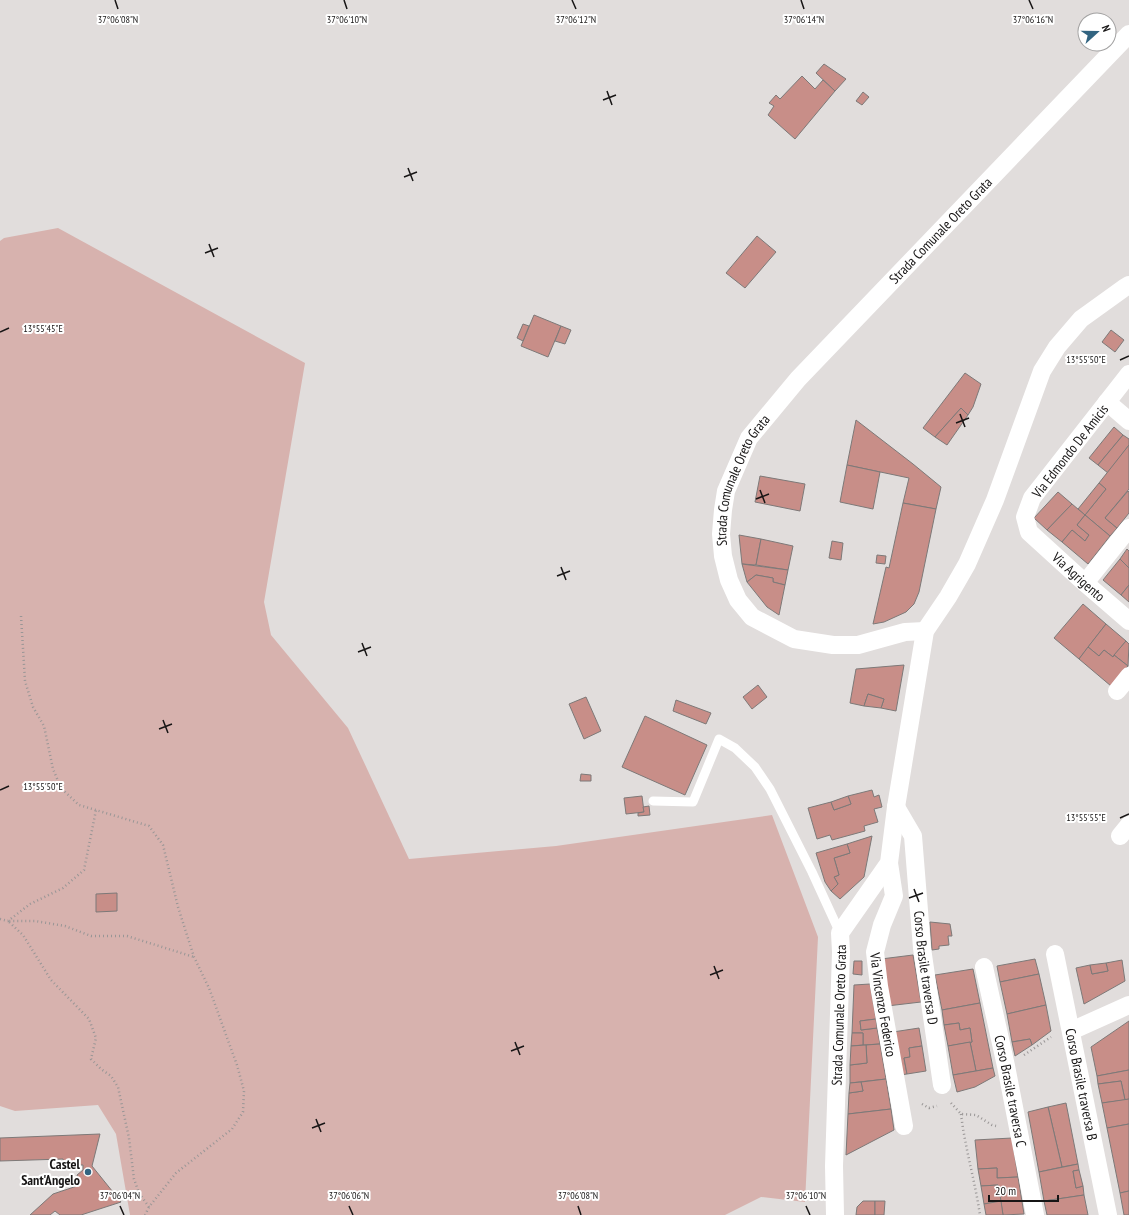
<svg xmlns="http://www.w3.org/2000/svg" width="1129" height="1215" viewBox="0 0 1129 1215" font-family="'PT Sans Narrow',sans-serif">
  <rect width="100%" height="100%" fill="#e1dddc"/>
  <!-- green -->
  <polygon fill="#d7b2ae" points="58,228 305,363 264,602 271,635 348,728 409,859 556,846 772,815 818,937 805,1202 761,1197 725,1215 130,1215 116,1134 98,1105 15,1111 0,1106 0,241 4,238"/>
  <!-- building -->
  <g fill="#c88e88" stroke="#7d7978">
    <polygon points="824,64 846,79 835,91 816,73"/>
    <polygon points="802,76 815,89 823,80 835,91 795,139 768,115 774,106 769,103 776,95 780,99"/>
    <polygon points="863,92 869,97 862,105 856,101"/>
    <polygon points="757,236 776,252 745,288 726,273"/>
    <polygon points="534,315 561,326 548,357 521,346"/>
    <polygon points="523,324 529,326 523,341 517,338"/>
    <polygon points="561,326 571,330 565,344 555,341"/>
    <polygon points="1111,330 1124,340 1115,352 1102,342"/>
    <polygon points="965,373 981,384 973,407 968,415 961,408 935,437 923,428"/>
    <polygon points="961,408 968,415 947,445 935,437"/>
    <polygon points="856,420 913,464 941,487 936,509 903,503 909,478 847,465"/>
    <polygon points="1114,427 1123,435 1098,465 1089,458"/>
    <polygon points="1123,435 1129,439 1129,445 1108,473 1098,465"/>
    <polygon points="1129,445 1129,489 1105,518 1117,528 1110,536 1085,515 1106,489 1099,483"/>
    <polygon points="847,465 880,472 873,509 840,502"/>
    <polygon points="760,476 805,484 800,511 755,502"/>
    <polygon points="1099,483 1106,489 1085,515 1078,509"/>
    <polygon points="1128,491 1129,492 1129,513 1117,528 1105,518"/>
    <polygon points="1058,492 1072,504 1047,530 1034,518"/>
    <polygon points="903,503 936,509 919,592 914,604 906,612 884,622 873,624 886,567 889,568"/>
    <polygon points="1072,504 1085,515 1077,525 1089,535 1085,541 1072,530 1062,542 1047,530"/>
    <polygon points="1085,515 1110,536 1088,564 1062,542 1072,530 1085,541 1089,535 1077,525"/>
    <polygon points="739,535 761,539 756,565 742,564"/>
    <polygon points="761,539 793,546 788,570 756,565"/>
    <polygon points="832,541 843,543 841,560 829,558"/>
    <polygon points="1127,549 1129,551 1129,568 1120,559"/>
    <polygon points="877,555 886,556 885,564 876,563"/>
    <polygon points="1120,559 1129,568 1129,585 1121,595 1103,580"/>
    <polygon points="742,564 788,570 785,585 773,582 773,578 756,575 747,582"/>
    <polygon points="756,575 773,578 773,582 785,585 779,615 767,607 747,582"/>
    <polygon points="1129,585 1129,602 1121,595"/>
    <polygon points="1083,604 1106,624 1079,659 1054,638"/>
    <polygon points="1106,624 1126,641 1113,657 1104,650 1099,656 1088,647"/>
    <polygon points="1126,641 1129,644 1128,666 1114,655"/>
    <polygon points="1088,647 1099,656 1104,650 1113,657 1114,655 1128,666 1111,686 1079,659"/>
    <polygon points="904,665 896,711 881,708 884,699 868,694 864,706 850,703 856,669"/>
    <polygon points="758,685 767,697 752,709 743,697"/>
    <polygon points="868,694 884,699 881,708 864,706"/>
    <polygon points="586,697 601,731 584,739 569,704"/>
    <polygon points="676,700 711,713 706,724 673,711"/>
    <polygon points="645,716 707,745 685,795 622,767"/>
    <polygon points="581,774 591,775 591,781 580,781"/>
    <polygon points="872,790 874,797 879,795 882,807 874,809 878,822 864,826 865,831 832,840 830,835 817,839 808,808 831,802 834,810 851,804 848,796"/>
    <polygon points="642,796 644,812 626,814 624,798"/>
    <polygon points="848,796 851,804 834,810 831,802"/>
    <polygon points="649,806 650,815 638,816 638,813 644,812 643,807"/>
    <polygon points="872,836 864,877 840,899 831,891 838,884 834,877 839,875 834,858 850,853 847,844"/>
    <polygon points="847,844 850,853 834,858 839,875 834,877 838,884 831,891 825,882 816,853"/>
    <polygon points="117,893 117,911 96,912 96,894"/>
    <polygon points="930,922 950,924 952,936 948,936 949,945 939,946 939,949 932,950"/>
    <polygon points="913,955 921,1002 887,1006 881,959"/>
    <polygon points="1035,959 1039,974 1000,982 997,966"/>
    <polygon points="1122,960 1125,981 1084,1004 1076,968 1090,965 1092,974 1108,971 1106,963"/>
    <polygon points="854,961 862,961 862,975 853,974"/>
    <polygon points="1106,963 1108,971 1092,974 1090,965"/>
    <polygon points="973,969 980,1003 942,1010 935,975"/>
    <polygon points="1039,974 1046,1005 1007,1014 1000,982"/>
    <polygon points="870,984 876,1019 860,1021 861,1030 877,1028 880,1044 863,1045 863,1033 852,1033 854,985"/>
    <polygon points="980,1003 993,1068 976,1071 970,1042 972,1042 970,1028 960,1030 959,1023 944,1025 942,1010"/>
    <polygon points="1046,1005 1051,1031 1032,1045 1030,1039 1012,1042 1007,1014"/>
    <polygon points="876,1019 877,1028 861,1030 860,1021"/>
    <polygon points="1129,1021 1129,1070 1097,1076 1091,1047"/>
    <polygon points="959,1023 960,1030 970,1028 972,1042 948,1046 944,1025"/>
    <polygon points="919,1028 922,1046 909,1048 910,1057 904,1058 907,1074 900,1075 893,1032"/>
    <polygon points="852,1033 863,1033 863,1045 851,1046"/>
    <polygon points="1030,1039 1032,1045 1015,1056 1012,1042"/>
    <polygon points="970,1042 976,1071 953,1075 948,1046"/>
    <polygon points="880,1044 886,1079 850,1083 850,1065 867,1063 866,1045"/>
    <polygon points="866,1045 867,1063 850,1065 851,1046"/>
    <polygon points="922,1046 926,1071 907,1074 904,1058 910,1057 909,1048"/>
    <polygon points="993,1068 995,1076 975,1087 957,1092 953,1075"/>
    <polygon points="1129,1070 1129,1099 1125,1100 1121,1081 1098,1084 1097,1076"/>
    <polygon points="886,1079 891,1109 848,1114 849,1093 863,1091 861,1082"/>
    <polygon points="1121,1081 1125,1100 1102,1103 1098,1084"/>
    <polygon points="861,1082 863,1091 849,1093 850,1083"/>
    <polygon points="1129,1099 1129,1124 1107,1128 1102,1103"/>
    <polygon points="1066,1103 1078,1164 1062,1167 1048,1107"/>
    <polygon points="1048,1107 1062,1167 1039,1172 1028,1112"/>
    <polygon points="891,1109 894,1130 846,1155 848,1114"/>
    <polygon points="1129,1124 1129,1191 1120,1193 1107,1128"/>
    <polygon points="100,1134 92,1166 121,1202 81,1215 60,1215 55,1211 50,1215 30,1215 53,1194 80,1185 77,1175 83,1170 83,1165 64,1165 63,1159 0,1161 0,1138"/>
    <polygon points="1012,1138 1018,1177 997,1178 997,1168 978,1169 975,1140"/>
    <polygon points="1078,1164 1079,1170 1073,1171 1076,1188 1083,1186 1084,1195 1044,1201 1039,1172"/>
    <polygon points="997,1168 997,1178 1018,1177 1024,1214 1003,1215 998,1185 981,1186 978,1169"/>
    <polygon points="1079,1170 1083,1186 1076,1188 1073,1171"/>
    <polygon points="998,1185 1001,1201 984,1204 981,1186"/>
    <polygon points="1129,1191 1129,1215 1124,1215 1120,1193"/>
    <polygon points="1084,1195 1088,1215 1047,1215 1044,1201"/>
    <polygon points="863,1201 875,1201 875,1215 856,1215 857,1207"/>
    <polygon points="875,1201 885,1201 884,1215 875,1215"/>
    <polygon points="1001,1201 1003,1215 986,1215 984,1204"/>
  </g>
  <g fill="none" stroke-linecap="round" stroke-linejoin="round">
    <!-- path -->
    <g stroke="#999696" stroke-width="2.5" stroke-dasharray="1 3" stroke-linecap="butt">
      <polyline points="21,616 25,681 33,707 44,726 53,769 61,788 79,805 149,826 163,845 178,907 194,957 209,988 237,1065 244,1091 243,1112 232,1129 176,1173 149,1207 145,1215"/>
      <polyline points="0,919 8,921 30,904 63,888 84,870 96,810"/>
      <polyline points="1024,1055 1051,1037"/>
      <polyline points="951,1103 961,1114 976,1115 992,1125 996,1126"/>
      <polyline points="922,1104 929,1108 937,1106"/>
      <path d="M 961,1114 C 965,1148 975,1181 980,1215"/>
      <polyline points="149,1207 139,1193 134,1179 129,1138 118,1087 111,1076 101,1069 91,1059 96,1038 89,1019 51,980 23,935 8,921 35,921 65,926 91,936 127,936 194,957"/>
    </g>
    <!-- service -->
    <polyline stroke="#fff" stroke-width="9" points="653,801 693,802 719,739 735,748 755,767 770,789 812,872 840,933"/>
    <!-- minor -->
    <g stroke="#fff" stroke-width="18">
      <path id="s1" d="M 1129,374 L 1032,498 L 1025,517 L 1029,532 L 1085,583 L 1129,621"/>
      <polyline points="1107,402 1129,421"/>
      <polyline points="1085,583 1129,528"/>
      <path id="s2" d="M 925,631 L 905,632 L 858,645 L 833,645 L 794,639 L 752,617 L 738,600 L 729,580 L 723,556 L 721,534 L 723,510 L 726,491 L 749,438 L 798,379 L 1129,34"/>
      <polyline points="1117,691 1129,676"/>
      <path id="s3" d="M 896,807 L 913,836 L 922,948 L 942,1085"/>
      <polyline points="1120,836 1129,825"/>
      <path id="s4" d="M 889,863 L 894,896 L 882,925 L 875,952 L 879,986 L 904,1126"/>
      <path id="s5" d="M 1055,954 L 1108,1215"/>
      <path id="s6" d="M 984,967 L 1006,1066 L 1035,1215"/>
      <polyline points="1071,1031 1129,1005"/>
      <path id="s7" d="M 835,1215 L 834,1166 L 841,952 L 840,933 L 889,863 L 896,807 L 925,631 L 948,597 L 967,564 L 995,500 L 1042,371 L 1057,347 L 1081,319 L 1124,288 L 1129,285"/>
    </g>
  </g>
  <!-- ticks -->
  <path fill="none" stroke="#171515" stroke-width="1.5" d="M 115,0 L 118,9M 344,0 L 347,9M 572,0 L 576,9M 801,0 L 804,9M 1029,0 L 1033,9M 607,91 L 612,105M 603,100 L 616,95M 408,168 L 413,181M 404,177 L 417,172M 209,244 L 214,257M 205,253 L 218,248M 0,332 L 9,328M 1120,360 L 1129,356M 960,414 L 965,427M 956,423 L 969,418M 760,490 L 765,503M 756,499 L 769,494M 561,567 L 566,580M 557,576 L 570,571M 362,643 L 367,656M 358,652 L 371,647M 163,720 L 168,733M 159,729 L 172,724M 0,790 L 9,786M 1120,818 L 1129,814M 914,889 L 919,902M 909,898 L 923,893M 714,966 L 719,979M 710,975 L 723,970M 515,1042 L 520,1055M 511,1051 L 524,1046M 316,1119 L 321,1132M 312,1128 L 325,1123M 120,1206 L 124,1215M 349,1206 L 353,1215M 578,1206 L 581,1215M 806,1206 L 810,1215"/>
  <!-- markers -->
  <circle fill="#326481" stroke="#fff" stroke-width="1.5" cx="88" cy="1172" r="4"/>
  <g text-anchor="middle" stroke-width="4" stroke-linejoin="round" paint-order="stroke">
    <!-- street labels -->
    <g font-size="14" fill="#171515" stroke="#fff">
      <text dy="5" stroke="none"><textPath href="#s2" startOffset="655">Strada Comunale Oreto Grata</textPath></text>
      <text transform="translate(1070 451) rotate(-52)" y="5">Via Edmondo De Amicis</text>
      <text dy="5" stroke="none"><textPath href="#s2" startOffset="330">Strada Comunale Oreto Grata</textPath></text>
      <text dy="5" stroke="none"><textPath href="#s1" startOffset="260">Via Agrigento</textPath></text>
      <text dy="5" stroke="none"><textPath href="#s3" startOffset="166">Corso Brasile traversa D</textPath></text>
      <text dy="5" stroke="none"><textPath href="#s4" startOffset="146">Via Vincenzo Federico</textPath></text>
      <text dy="5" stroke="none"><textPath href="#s7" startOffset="200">Strada Comunale Oreto Grata</textPath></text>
      <text dy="5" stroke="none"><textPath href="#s5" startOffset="133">Corso Brasile traversa B</textPath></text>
      <text dy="5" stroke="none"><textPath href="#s6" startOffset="127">Corso Brasile traversa C</textPath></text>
    </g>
    <!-- poi labels -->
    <g font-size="14" font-weight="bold" fill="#171515" stroke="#fff" text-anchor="end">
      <text x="80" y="1169">Castel<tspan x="80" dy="16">Sant'Angelo</tspan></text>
    </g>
  </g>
  <g font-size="10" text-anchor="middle" fill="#171515" stroke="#fff" stroke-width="4" stroke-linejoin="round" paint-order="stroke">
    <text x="118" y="23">37°06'08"N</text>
    <text x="347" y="23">37°06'10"N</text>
    <text x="576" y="23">37°06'12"N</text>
    <text x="804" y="23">37°06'14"N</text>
    <text x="1033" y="23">37°06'16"N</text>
    <text x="43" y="332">13°55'45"E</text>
    <text x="1086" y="363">13°55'50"E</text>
    <text x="43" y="790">13°55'50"E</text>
    <text x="1086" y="821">13°55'55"E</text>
    <text x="120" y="1199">37°06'04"N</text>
    <text x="349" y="1199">37°06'06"N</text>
    <text x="578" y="1199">37°06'08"N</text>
    <text x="806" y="1199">37°06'10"N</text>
  </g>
  <!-- north arrow -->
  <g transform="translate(1097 32) rotate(69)"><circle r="19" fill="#ffffff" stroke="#a2a1a1"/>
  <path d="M0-3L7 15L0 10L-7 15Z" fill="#326481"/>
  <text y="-6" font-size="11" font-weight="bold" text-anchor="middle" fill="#171515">N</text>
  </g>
  <!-- scale -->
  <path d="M989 1195v6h69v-6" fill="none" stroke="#171515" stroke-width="2"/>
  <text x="995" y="1195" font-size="12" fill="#171515" stroke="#ffffff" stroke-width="3" paint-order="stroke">20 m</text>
</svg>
